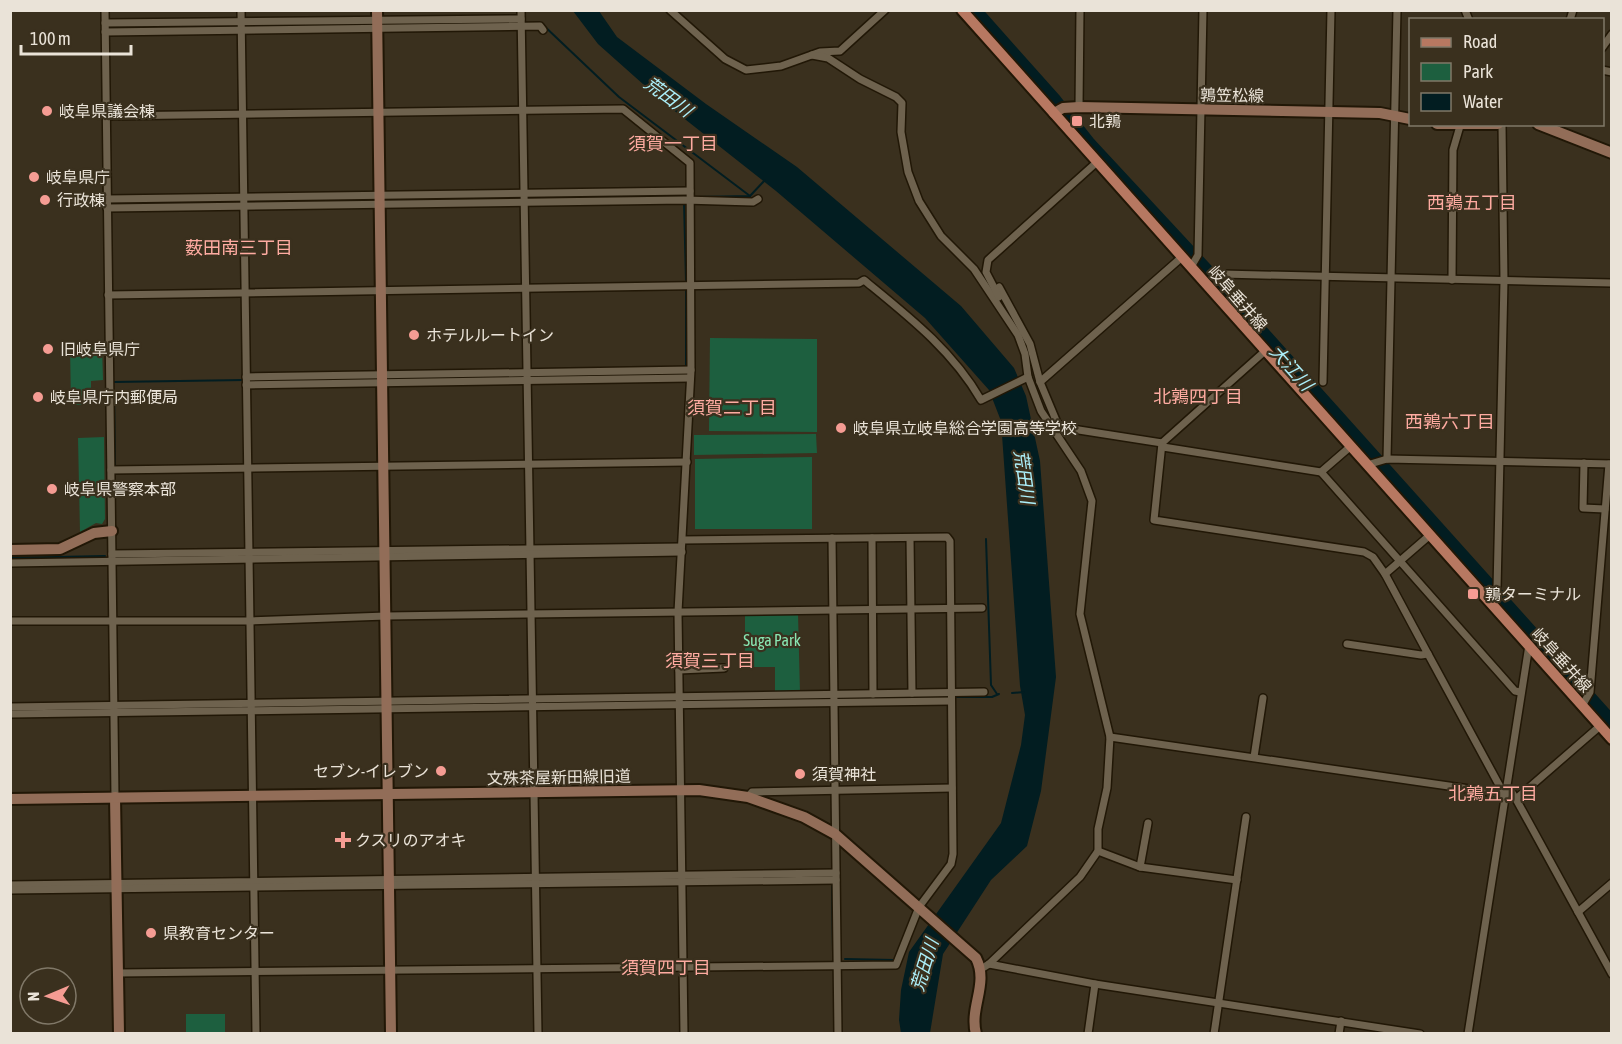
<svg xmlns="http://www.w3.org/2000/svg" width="1622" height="1044" viewBox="0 0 1622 1044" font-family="'Asap Condensed','Noto Sans JP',sans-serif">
  <rect width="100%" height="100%" fill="#3a301e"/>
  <!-- green -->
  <g fill="#1d5f3f">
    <polygon points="710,338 817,339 817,432 709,431"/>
    <polygon points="70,346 102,346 103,380 91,381 91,404 71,405"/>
    <polygon points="816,434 817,453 694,455 694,435"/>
    <polygon points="104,437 105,519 102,524 96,523 80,532 78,438"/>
    <polygon points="812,457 812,529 695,529 695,459"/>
    <polygon points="745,613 798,613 800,693 775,693 775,667 745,667"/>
    <rect x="186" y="1014" width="39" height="19"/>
  </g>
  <!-- water -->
  <polygon fill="#021d21" points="573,11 599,11 617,37 706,104 797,167 961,306 1014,368 1026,396 1040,461 1056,677 1041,791 1027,846 991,880 943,954 930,1033 901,1033 899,1020 901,990 909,952 1001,823 1021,745 1025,715 1020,686 1001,421 989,390 925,318 776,191 662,101 598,44"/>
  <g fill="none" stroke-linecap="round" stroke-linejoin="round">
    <!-- stream -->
    <g stroke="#021d21" stroke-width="2">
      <polyline points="493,23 517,23"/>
      <polyline points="524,23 541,23 619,97 750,196"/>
      <polyline points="154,27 238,27"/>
      <polyline points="244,27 283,26"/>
      <polyline points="697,197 750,196 765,180"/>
      <polyline points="531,198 683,197"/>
      <polyline points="387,200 518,199"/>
      <polyline points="250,202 371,200"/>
      <polyline points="684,202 686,280"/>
      <polyline points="117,204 238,202"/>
      <polyline points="686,367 686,290"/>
      <polyline points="530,376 685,374"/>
      <polyline points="479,377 524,376"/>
      <polyline points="114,382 244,380"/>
      <polyline points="114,391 115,465"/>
      <polyline points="986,539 991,685 997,694"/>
      <polyline points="10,558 105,556"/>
      <polyline points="1012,693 1024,692"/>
      <polyline points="954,697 992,697 999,694"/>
      <polyline points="837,699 947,697"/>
      <polyline points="683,701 701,701"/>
      <polyline points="718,701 830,699"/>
      <polyline points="534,703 675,701"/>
      <polyline points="394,705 527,703"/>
      <polyline points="299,707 379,705"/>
      <polyline points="122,709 143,709"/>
      <polyline points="37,710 109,709"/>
      <polyline points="749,878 824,877"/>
      <polyline points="832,886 833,952"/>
      <polyline points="845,959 894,960"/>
    </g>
    <!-- river -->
    <polyline stroke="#021d21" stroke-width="14" points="974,10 1055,101 1089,144 1205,269 1612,723"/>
    <defs>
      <g id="street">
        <polyline points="105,10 115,797"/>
        <polyline points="241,10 256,1034"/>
        <polyline points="521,10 538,1034"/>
        <polyline points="670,10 725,59 746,70 781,66 820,52 840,51 885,10"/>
        <polyline points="1465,10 1469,20"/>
        <polyline points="1570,20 1573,10"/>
        <polyline points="105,23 521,19"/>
        <polyline points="105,32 540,26 543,30"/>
        <polyline points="1602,48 1612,34"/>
        <polyline points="812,55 828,58 860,79 896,97 902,103 901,132 908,172 919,201 941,236 974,269 1018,335 1025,354 1028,377 1041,411 1081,471 1092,501 1080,614 1110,737 1107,788 1098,829 1098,851 1080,877 989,964 981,969"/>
        <polyline points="1602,70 1612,72"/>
        <polyline points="1079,107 1080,10"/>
        <polyline points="106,116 623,109 690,163 691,370 678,612 684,1034"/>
        <polyline points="107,199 690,191"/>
        <polyline points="107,208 684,200 753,202 758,199"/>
        <polyline points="1191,267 1198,255 1203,10"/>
        <polyline points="1222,274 1612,283"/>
        <polyline points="1452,280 1453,150 1460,126"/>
        <polyline points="999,287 1030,344 1040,382 1058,425"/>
        <path d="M 108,295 L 859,283 L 864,280 C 908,316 952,350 981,400 L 1028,377"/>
        <polyline points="999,297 986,272 988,260 1097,162"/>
        <polyline points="246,377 691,370"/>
        <polyline points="1040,382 1182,257"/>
        <polyline points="1323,382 1331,10"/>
        <polyline points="246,385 690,378"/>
        <polyline points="1056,423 1066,428 1162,443"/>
        <polyline points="1162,443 1154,520 1364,552 1373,557 1385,574 1430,535"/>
        <polyline points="1162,443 1265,351"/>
        <polyline points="1351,446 1321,472 1515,691 1520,692"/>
        <polyline points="1163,447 1321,472"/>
        <polyline points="1387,459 1397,10"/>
        <polyline points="1584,463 1583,508 1605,509"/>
        <polyline points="1367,465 1387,459 1612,464"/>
        <polyline points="111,470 687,462"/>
        <polyline points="832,538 838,1034"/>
        <polyline points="872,538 873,694"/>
        <polyline points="910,538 912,693"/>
        <polyline points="112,554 681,547"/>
        <polyline points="10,563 682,552"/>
        <polyline points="1488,601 1497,589 1504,281 1502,124"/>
        <polyline points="10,621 249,621 386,616 982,608"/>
        <polyline points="1347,644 1421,655 1428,654 1385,574"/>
        <polyline points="1428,654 1504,794"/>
        <polyline points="679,670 724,668"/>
        <polyline points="1582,706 1590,692 1609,464"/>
        <polyline points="10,707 984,692"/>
        <polyline points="10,714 951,701"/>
        <polyline points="1110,737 1504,794"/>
        <polyline points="1254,757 1263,698"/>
        <polyline points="1505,789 1511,791 1516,799 1612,974"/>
        <polyline points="748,797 752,792 952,788"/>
        <polyline points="1516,799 1600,726"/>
        <polyline points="1098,851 1140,867 1237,880"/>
        <polyline points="1140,867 1148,823"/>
        <polyline points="10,885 836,873"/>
        <polyline points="10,890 836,880"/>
        <polyline points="1578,912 1612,883"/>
        <polyline points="989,964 1095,984 1420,1034"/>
        <polyline points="118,973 896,965 919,907 951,864 953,854 950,541 947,537 683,540"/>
        <polyline points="1088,1034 1095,984"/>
        <polyline points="1214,1034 1246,817"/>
        <polyline points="1339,1034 1341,1021"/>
        <polyline points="1468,1034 1529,645"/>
      </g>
      <g id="secondary">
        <polyline points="377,10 391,1034"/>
        <polyline points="1054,113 1063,108 1079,107 1380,113 1410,119"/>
        <polyline points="1437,124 1498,124"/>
        <polyline points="1538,124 1612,153"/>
        <polyline points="10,550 60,549 94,533 112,531"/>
        <polyline points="115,797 119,1034"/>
        <path d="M 10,799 L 699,790 L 748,797 L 804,817 L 835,834 L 976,958 C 989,984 969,1007 976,1034"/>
      </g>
      <polyline id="primary" points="962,10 1612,739"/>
    </defs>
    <!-- street casing -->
    <use href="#street" stroke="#211706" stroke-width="10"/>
    <!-- secondary casing -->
    <use href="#secondary" stroke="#211706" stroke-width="14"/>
    <!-- primary casing -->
    <use href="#primary" stroke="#211706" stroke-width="14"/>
    <!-- street -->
    <use href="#street" stroke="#6e624e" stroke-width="7"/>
    <!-- secondary -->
    <use href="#secondary" stroke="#926d58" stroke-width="10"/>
    <!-- primary -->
    <use href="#primary" stroke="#b77861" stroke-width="10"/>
  </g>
  <!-- markers -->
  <g fill="#f59c93" stroke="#3a301e" stroke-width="2">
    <circle cx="47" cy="111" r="6"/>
    <rect x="1071" y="115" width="12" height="12" rx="3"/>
    <circle cx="34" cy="177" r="6"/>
    <circle cx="45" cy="200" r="6"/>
    <circle cx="414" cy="335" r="6"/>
    <circle cx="48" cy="349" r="6"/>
    <circle cx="38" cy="397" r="6"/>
    <circle cx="841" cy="428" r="6"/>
    <circle cx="52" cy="489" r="6"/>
    <rect x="1467" y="588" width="12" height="12" rx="3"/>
    <circle cx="441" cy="771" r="6"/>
    <circle cx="800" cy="774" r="6"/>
    <path d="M340 831h6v6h6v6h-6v6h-6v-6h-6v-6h6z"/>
    <circle cx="151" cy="933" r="6"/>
  </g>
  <g text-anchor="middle" stroke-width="4.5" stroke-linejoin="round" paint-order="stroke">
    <!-- street labels -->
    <g font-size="16" fill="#eae3d8" stroke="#3a301e">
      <text transform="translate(1232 95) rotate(1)" y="6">鶉笠松線</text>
      <text transform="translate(1238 298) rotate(49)" y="6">岐阜垂井線</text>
      <text transform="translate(1562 660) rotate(48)" y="6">岐阜垂井線</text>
      <text transform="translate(559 777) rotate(-1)" y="6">文殊茶屋新田線旧道</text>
    </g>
    <!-- poi labels -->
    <g font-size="16" fill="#eae3d8" stroke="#3a301e" text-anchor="start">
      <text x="59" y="117">岐阜県議会棟</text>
      <text x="1089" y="127">北鶉</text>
      <text x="46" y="183">岐阜県庁</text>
      <text x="57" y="206">行政棟</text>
      <text x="426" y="341">ホテルルートイン</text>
      <text x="60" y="355">旧岐阜県庁</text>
      <text x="50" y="403">岐阜県庁内郵便局</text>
      <text x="853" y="434">岐阜県立岐阜総合学園高等学校</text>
      <text x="64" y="495">岐阜県警察本部</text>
      <text x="1485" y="600">鶉ターミナル</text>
      <text x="429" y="777" text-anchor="end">セブン-イレブン</text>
      <text x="812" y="780">須賀神社</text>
      <text x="355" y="846">クスリのアオキ</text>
      <text x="163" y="939">県教育センター</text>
    </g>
    <!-- park labels -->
    <g font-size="16" fill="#89e7b3" stroke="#3a301e">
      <text x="772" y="646">Suga Park</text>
    </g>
    <!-- water labels -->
    <g font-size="18" font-style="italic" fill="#acf0fb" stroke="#3a301e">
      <text transform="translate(668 97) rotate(36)" y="6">荒田川</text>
      <text transform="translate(1291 368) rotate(48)" y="6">大江川</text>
      <text transform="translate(1024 477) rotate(82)" y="6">荒田川</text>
      <text transform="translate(925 965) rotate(-73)" y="6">荒田川</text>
    </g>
    <!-- neighbourhood labels -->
    <g font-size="18" fill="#feaba1" stroke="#3a301e">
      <text x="673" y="150">須賀一丁目</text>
      <text x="1472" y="209">西鶉五丁目</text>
      <text x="239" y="254">薮田南三丁目</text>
      <text x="1198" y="403">北鶉四丁目</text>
      <text x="732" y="414">須賀二丁目</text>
      <text x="1450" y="428">西鶉六丁目</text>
      <text x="710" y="667">須賀三丁目</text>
      <text x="1493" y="800">北鶉五丁目</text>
      <text x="666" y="974">須賀四丁目</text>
    </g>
  </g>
  <!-- border -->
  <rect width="1622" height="1044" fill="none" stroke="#eae3d8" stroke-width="24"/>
  <!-- legend -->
  <rect x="1409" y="18" width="195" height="108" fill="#3a301e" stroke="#807868" stroke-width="1.5"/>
  <rect x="1421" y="38" width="30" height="9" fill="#b77861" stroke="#807868" stroke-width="1.5"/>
  <text x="1463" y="48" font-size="18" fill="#eae3d8">Road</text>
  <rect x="1421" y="63" width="30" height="18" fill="#1d5f3f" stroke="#807868" stroke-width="1.5"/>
  <text x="1463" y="78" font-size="18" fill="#eae3d8">Park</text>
  <rect x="1421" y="93" width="30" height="18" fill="#021d21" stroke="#807868" stroke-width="1.5"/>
  <text x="1463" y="108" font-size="18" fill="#eae3d8">Water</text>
  <!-- north arrow -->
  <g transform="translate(48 996) rotate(268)"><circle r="28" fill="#3a301e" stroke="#807868" stroke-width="1.5"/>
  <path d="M0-4.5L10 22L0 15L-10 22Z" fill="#f59c93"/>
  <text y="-9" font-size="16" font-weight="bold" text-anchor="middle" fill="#eae3d8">N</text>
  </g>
  <!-- scale -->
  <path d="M21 45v9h110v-9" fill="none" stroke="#eae3d8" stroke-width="3"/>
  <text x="30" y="45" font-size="18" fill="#eae3d8" stroke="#3a301e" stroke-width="4.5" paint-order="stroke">100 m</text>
</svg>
